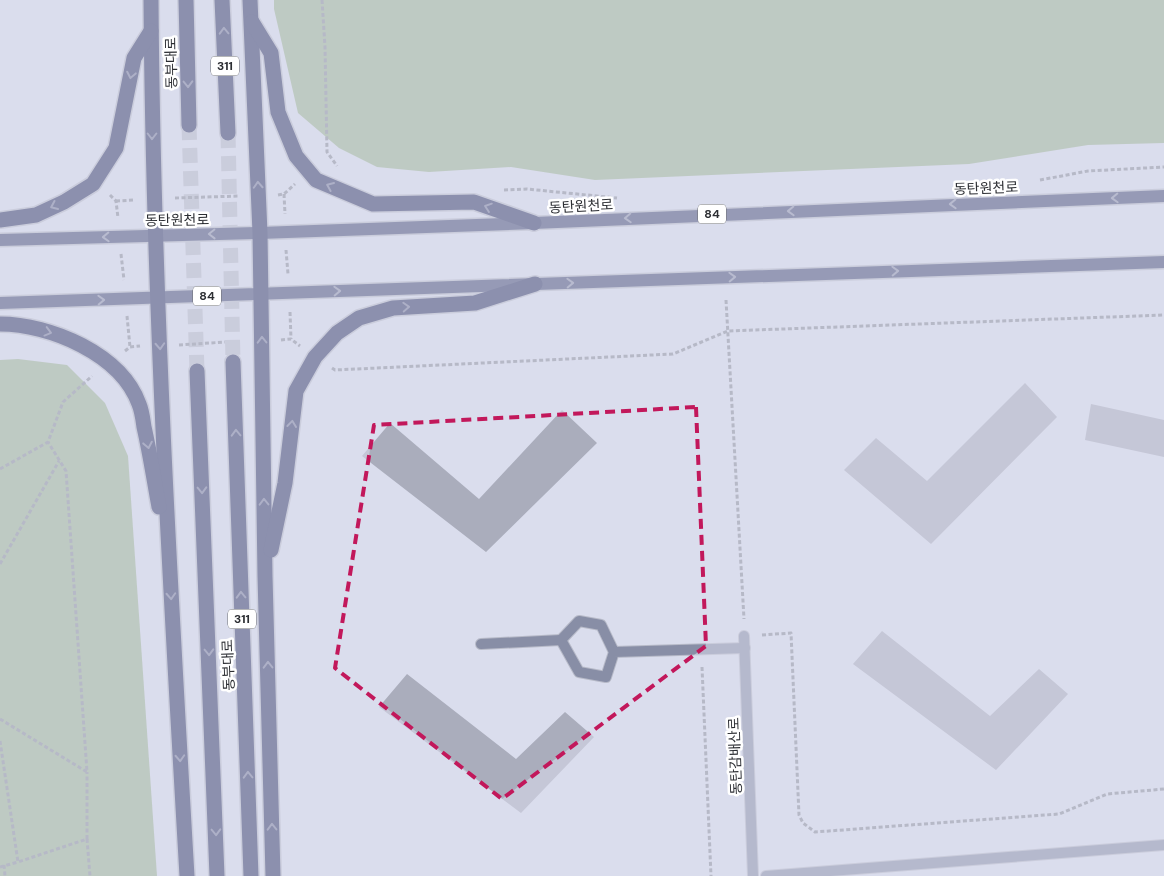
<svg xmlns="http://www.w3.org/2000/svg" width="1164" height="876" viewBox="0 0 1164 876" font-family="'DM Sans','Noto Sans KR',sans-serif">
  <rect width="100%" height="100%" fill="#dadded"/>
  <!-- green -->
  <g fill="#9cb491">
    <polygon points="274,0 1164,0 1164,143 1088,145 969,164 595,180 511,167 429,172 377,167 339,148 298,113 274,9"/>
    <polygon points="18,359 67,365 105,403 128,456 157,876 0,876 0,360"/>
  </g>
  <!-- building -->
  <g fill="#aaadbc">
    <polygon points="1025,383 1057,417 931,544 844,470 876,438 927,481"/>
    <polygon points="1091,404 1164,420 1164,457 1085,440"/>
    <polygon points="562,410 597,443 486,552 362,456 390,423 479,499"/>
    <polygon points="882,631 990,716 1039,669 1068,694 996,770 853,664"/>
    <polygon points="407,674 516,759 565,712 594,737 521,813 379,707"/>
  </g>
  <g fill="none" stroke-linecap="round" stroke-linejoin="round">
    <!-- highway-tunnel -->
    <g stroke="#b7bac8" stroke-width="15" stroke-dasharray="15 8" stroke-linecap="butt">
      <polyline points="189,125 197,371"/>
      <polyline points="228,133 233,362"/>
    </g>
    <defs>
      <g id="lane">
        <polyline points="481,644 561,640"/>
        <polyline points="614,652 606,677 579,672 561,640 579,621 601,625 614,652 745,648"/>
      </g>
      <g id="street">
        <polyline points="744,636 753,876"/>
        <polyline points="766,876 1164,845"/>
      </g>
      <g id="primary">
        <polyline points="0,240 260,233 534,223 1164,196"/>
        <polyline points="0,303 1164,262"/>
      </g>
      <g id="highway">
        <path d="M 151,0 C 153,292 170,584 187,876"/>
        <polyline points="186,0 189,125"/>
        <polyline points="222,0 228,133"/>
        <polyline points="250,0 260,233 265,576 273,876"/>
        <polyline points="252,22 271,53 278,112 296,156 316,180 373,204 474,202 534,223"/>
        <polyline points="0,220 36,215 64,202 93,184 116,148 134,58 151,31"/>
        <path d="M 0,324 C 50,324 121,354 139,404 C 142,411 143,420 144,427 C 150,453 154,480 159,507"/>
        <polyline points="233,362 251,876"/>
        <polyline points="197,371 217,876"/>
        <polyline points="271,550 285,483 296,391 315,357 337,333 359,318 393,308 475,303 535,284"/>
      </g>
    </defs>
    <!-- lane casing -->
    <use href="#lane" stroke="#b7bac8" stroke-width="12"/>
    <!-- street casing -->
    <use href="#street" stroke="#b7bac8" stroke-width="12"/>
    <!-- primary casing -->
    <use href="#primary" stroke="#b7bac8" stroke-width="15"/>
    <!-- highway casing -->
    <use href="#highway" stroke="#b7bac8" stroke-width="18"/>
    <!-- path -->
    <g stroke="#8b8e99" stroke-width="3" stroke-dasharray="4 2.5" stroke-linecap="butt">
      <polyline points="322,0 325,47 327,152 337,166"/>
      <polyline points="1040,180 1088,171 1164,167"/>
      <polyline points="504,190 527,189 617,198"/>
      <polyline points="284,194 285,214"/>
      <polyline points="110,195 116,201 118,218"/>
      <polyline points="278,195 284,194 295,184"/>
      <polyline points="175,198 239,196"/>
      <polyline points="116,201 134,200"/>
      <polyline points="286,250 288,274"/>
      <polyline points="121,254 124,280"/>
      <polyline points="726,300 744,619"/>
      <polyline points="290,312 291,339"/>
      <polyline points="127,316 130,347"/>
      <polyline points="281,340 291,339 300,346"/>
      <polyline points="179,345 225,342"/>
      <polyline points="125,351 130,347 140,346"/>
      <polyline points="332,368 335,370 673,354 728,331 1164,315"/>
      <polyline points="0,469 48,442 63,402 92,376"/>
      <polyline points="0,564 59,461"/>
      <polyline points="762,635 791,633 799,815 803,823 815,832 1059,814 1107,794 1164,789"/>
      <polyline points="702,667 711,876"/>
      <polyline points="0,719 87,772 66,471 48,442"/>
      <polyline points="0,741 18,862 87,839 87,772"/>
      <polyline points="87,839 90,876"/>
      <polyline points="4,865 5,876"/>
      <polyline points="0,867 18,862"/>
    </g>
    <!-- lane -->
    <use href="#lane" stroke="#888ea6" stroke-width="10"/>
    <!-- street -->
    <use href="#street" stroke="#888ea6" stroke-width="10"/>
    <!-- primary -->
    <use href="#primary" stroke="#444b74" stroke-width="12"/>
    <!-- highway -->
    <use href="#highway" stroke="#2d3362" stroke-width="15"/>
  </g>
  <!-- one-way arrows -->
  <defs><path id="oneway-chevron" d="M-2-3.5L2.5 0L-2 3.5" fill="none" stroke-width="1.6" stroke-linecap="round" stroke-linejoin="round" transform="scale(1.25)"/></defs>
  <g stroke="#767a99">
    <use href="#oneway-chevron" transform="translate(224 31) rotate(-92)"/>
    <use href="#oneway-chevron" transform="translate(131 75) rotate(101)"/>
    <use href="#oneway-chevron" transform="translate(188 84) rotate(89)"/>
    <use href="#oneway-chevron" transform="translate(152 136) rotate(90)"/>
    <use href="#oneway-chevron" transform="translate(258 185) rotate(-93)"/>
    <use href="#oneway-chevron" transform="translate(330 186) rotate(-157)"/>
    <use href="#oneway-chevron" transform="translate(54 206) rotate(156)"/>
    <use href="#oneway-chevron" transform="translate(488 207) rotate(-161)"/>
    <use href="#oneway-chevron" transform="translate(406 307) rotate(-3)"/>
    <use href="#oneway-chevron" transform="translate(48 332) rotate(15)"/>
    <use href="#oneway-chevron" transform="translate(262 340) rotate(-91)"/>
    <use href="#oneway-chevron" transform="translate(160 346) rotate(87)"/>
    <use href="#oneway-chevron" transform="translate(292 424) rotate(-83)"/>
    <use href="#oneway-chevron" transform="translate(236 433) rotate(-92)"/>
    <use href="#oneway-chevron" transform="translate(148 445) rotate(79)"/>
    <use href="#oneway-chevron" transform="translate(202 490) rotate(88)"/>
    <use href="#oneway-chevron" transform="translate(264 502) rotate(-91)"/>
    <use href="#oneway-chevron" transform="translate(241 595) rotate(-92)"/>
    <use href="#oneway-chevron" transform="translate(171 596) rotate(87)"/>
    <use href="#oneway-chevron" transform="translate(209 652) rotate(88)"/>
    <use href="#oneway-chevron" transform="translate(268 665) rotate(-91)"/>
    <use href="#oneway-chevron" transform="translate(180 758) rotate(87)"/>
    <use href="#oneway-chevron" transform="translate(248 775) rotate(-92)"/>
    <use href="#oneway-chevron" transform="translate(272 827) rotate(-91)"/>
    <use href="#oneway-chevron" transform="translate(216 832) rotate(88)"/>
  </g>
  <g stroke="#8f93ac">
    <use href="#oneway-chevron" transform="translate(1115 198) rotate(178)"/>
    <use href="#oneway-chevron" transform="translate(953 204) rotate(178)"/>
    <use href="#oneway-chevron" transform="translate(791 211) rotate(178)"/>
    <use href="#oneway-chevron" transform="translate(628 218) rotate(177)"/>
    <use href="#oneway-chevron" transform="translate(212 234) rotate(179)"/>
    <use href="#oneway-chevron" transform="translate(106 237) rotate(178)"/>
    <use href="#oneway-chevron" transform="translate(895 271) rotate(-2)"/>
    <use href="#oneway-chevron" transform="translate(732 277) rotate(-2)"/>
    <use href="#oneway-chevron" transform="translate(570 283) rotate(-2)"/>
    <use href="#oneway-chevron" transform="translate(337 291) rotate(-2)"/>
    <use href="#oneway-chevron" transform="translate(101 300) rotate(-2)"/>
  </g>
  <!-- marked area -->
  <path d="M0 0H1164V876H0ZM 696,407 L 706,646 L 502,799 L 335,668 L 374,425 Z" fill="#dadded" fill-opacity=".55" fill-rule="evenodd"/>
  <path fill="none" stroke="#c2185b" stroke-width="4" stroke-dasharray="10 6" stroke-linejoin="round" d="M 696,407 L 706,646 L 502,799 L 335,668 L 374,425 Z"/>
  <g text-anchor="middle" stroke-width="5" stroke-linejoin="round" paint-order="stroke">
    <!-- shield labels -->
    <g fill="#fff" stroke="#6b6d70" stroke-width="1">
      <rect x="211" y="56.5" width="28" height="19" rx="4"/>
      <rect x="698" y="204.5" width="28" height="19" rx="4"/>
      <rect x="193" y="286.5" width="28" height="19" rx="4"/>
      <rect x="228" y="609.5" width="28" height="19" rx="4"/>
    </g>
    <g font-size="12" font-weight="bold" fill="#2c2e33">
      <text x="225" y="70">311</text>
      <text x="712" y="218">84</text>
      <text x="207" y="300">84</text>
      <text x="242" y="623">311</text>
    </g>
    <!-- street labels -->
    <g font-size="14" fill="#2c2e33" stroke="#fff">
      <text transform="translate(171 63) rotate(-91)" y="5">동부대로</text>
      <text transform="translate(986 188) rotate(-2)" y="5">동탄원천로</text>
      <text transform="translate(581 206) rotate(-3)" y="5">동탄원천로</text>
      <text transform="translate(177 220) rotate(-1)" y="5">동탄원천로</text>
      <text transform="translate(228 665) rotate(-92)" y="5">동부대로</text>
      <text transform="translate(735 756) rotate(-92)" y="5">동탄감배산로</text>
    </g>
  </g>
</svg>
